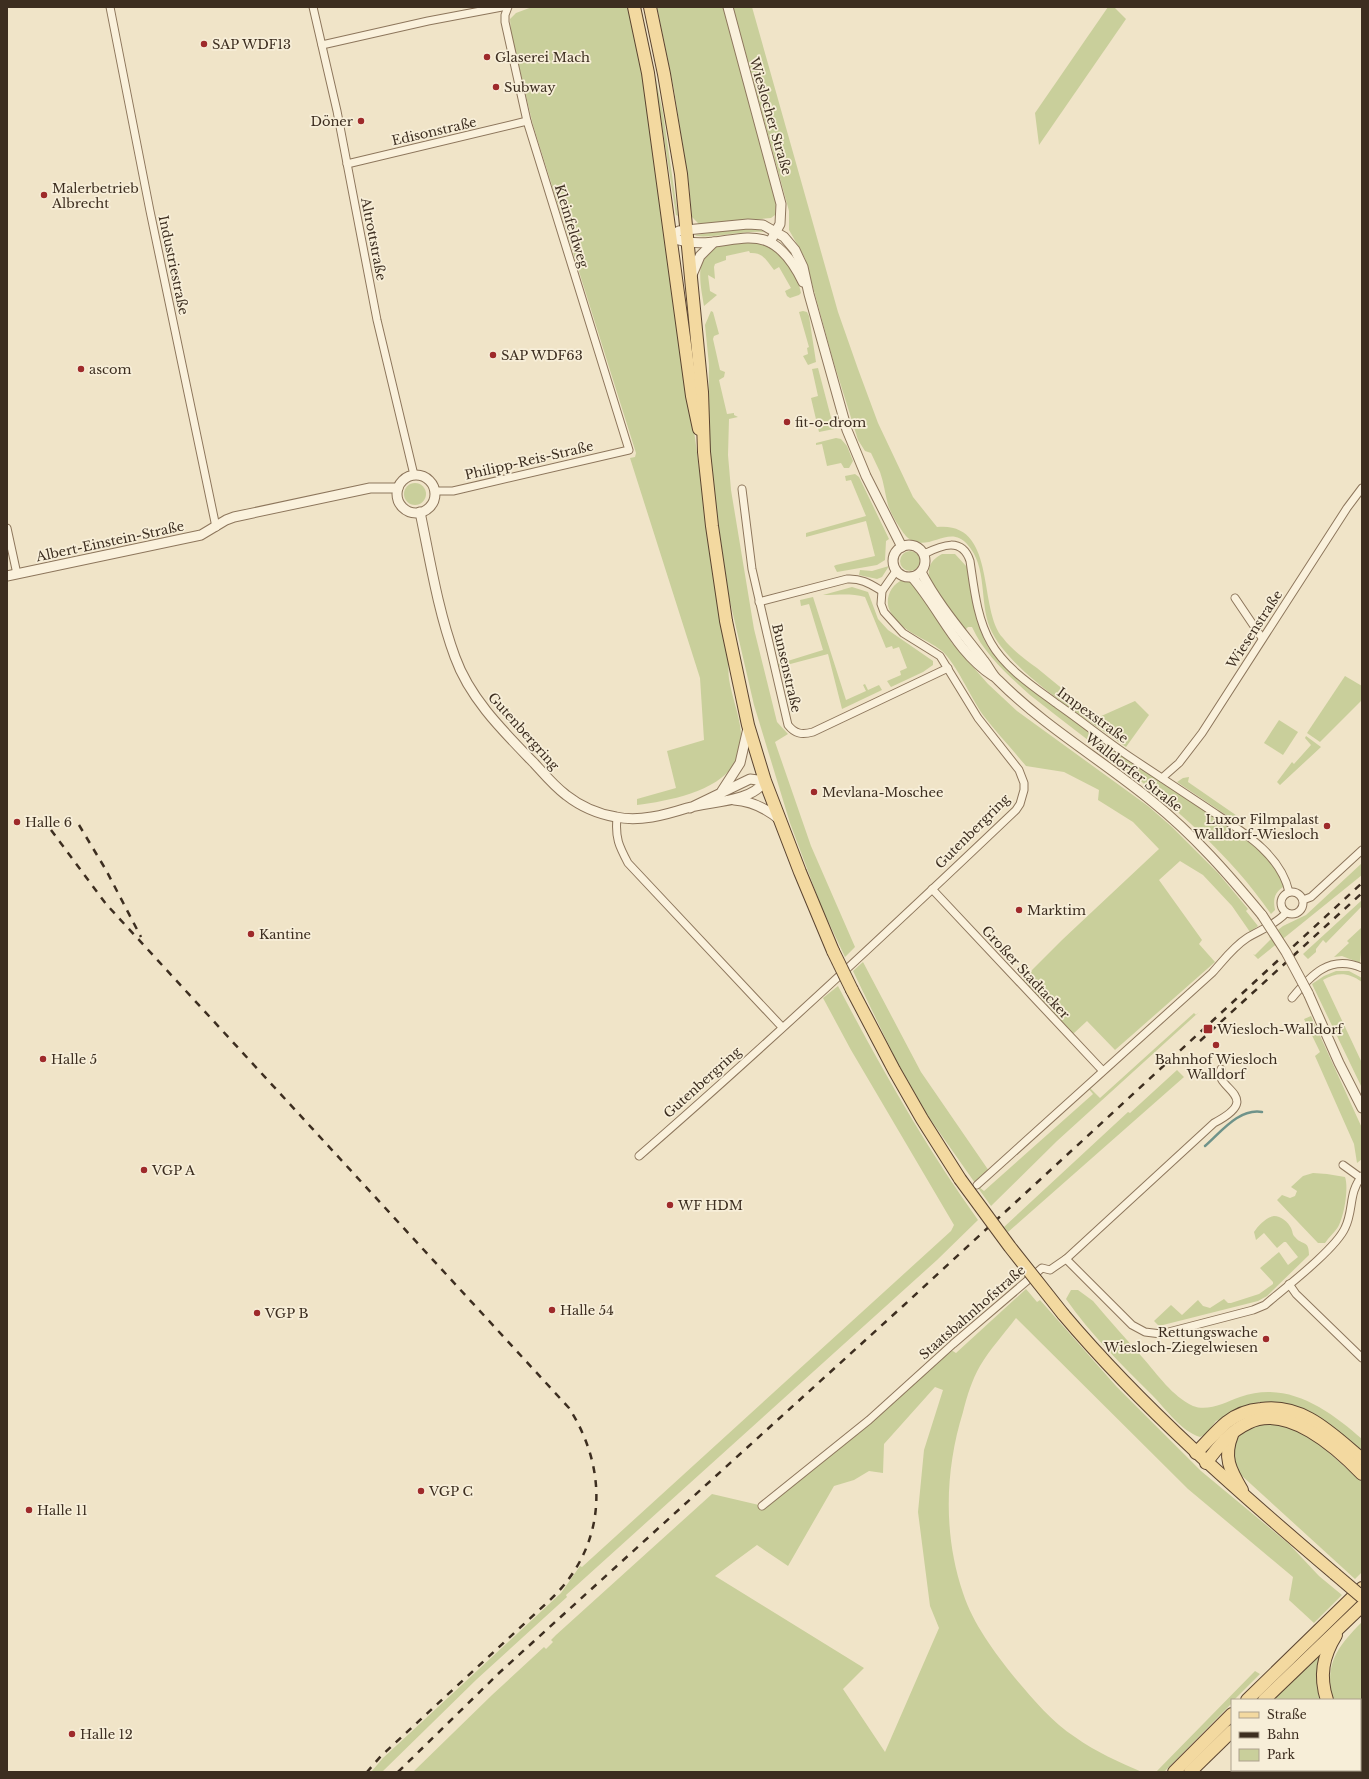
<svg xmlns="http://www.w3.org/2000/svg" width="1369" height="1779" viewBox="0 0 1369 1779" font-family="'Libre Baskerville',serif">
  <rect width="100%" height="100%" fill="#f0e4c8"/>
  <!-- green -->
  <g fill="#c9cf9b" fill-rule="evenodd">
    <path d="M 532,7 L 628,7 L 639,50 L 687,391 C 698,445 702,501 711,556 C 716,588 723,620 727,652 C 729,660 728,670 729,679 C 732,697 739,714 741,732 C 742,743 740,755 734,764 C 717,792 668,801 637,805 L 637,799 L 676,788 L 667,751 L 704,740 L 700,678 L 630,458 L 635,457 L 636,453 L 533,125 L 511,33 L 510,19 L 516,13 Z"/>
    <polygon points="638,7 641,7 663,113 678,216 676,215 661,119"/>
    <polygon points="657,7 724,7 770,175 776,206 775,215 771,218 707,224 699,224 692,217 689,185 674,90"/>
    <path d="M 733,7 L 752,7 L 838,312 L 858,369 L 878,423 L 913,497 L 937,527 C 998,521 977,609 1003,638 C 1012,650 1025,659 1037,668 C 1057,685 1078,701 1099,717 L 1135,701 L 1149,715 L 1126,747 C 1087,719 1008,671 990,628 C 979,601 988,567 967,544 C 949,523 928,554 908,538 C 902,533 890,512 888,505 C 885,494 884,483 880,472 C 877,466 874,459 871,453 L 865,451 L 858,440 L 833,360 L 805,258 L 789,230 L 789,211 Z"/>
    <polygon points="1108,7 1114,7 1126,19 1039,145 1035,113"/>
    <path d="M 749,228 L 764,231 L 762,232 C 747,230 702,240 695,235 Z"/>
    <path d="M 753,240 L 777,249 L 797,277 L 801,293 L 799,295 L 790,298 L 787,296 L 785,291 L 791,288 L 779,267 L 774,270 C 767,261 763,252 750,253 L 749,251 L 726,256 L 726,260 L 715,264 L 714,267 L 715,279 L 708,275 L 710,291 L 717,295 L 704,306 C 701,287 693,256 716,246 C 727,242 742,242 753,240 Z"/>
    <polygon points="711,311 713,312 719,334 714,336 713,339 720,370 725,372 724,377 719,380 727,414 734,413 734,415 738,417 729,419 728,455 731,490 754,629 777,722 788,734 775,742 811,846 855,947 845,957 821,906 790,823 754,705 729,597 714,494 708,424 709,365 705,325"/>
    <polygon points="803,311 807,312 809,316 816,362 808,365 803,356 808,354 807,348 809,347 799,312"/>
    <polygon points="818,368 834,429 819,432 811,398 818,396 812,369"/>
    <polygon points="836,438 841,439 847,446 853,461 849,468 844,468 841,463 827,466 822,444 816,445 816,443"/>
    <polygon points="855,474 859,477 889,539 886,541 885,560 877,565 837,572 834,566 836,565 875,556 866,521 806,537 806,533 866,516 851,480 846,481 845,476"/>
    <circle cx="415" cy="494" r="11"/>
    <circle cx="910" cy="561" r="10"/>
    <path d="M 942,554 L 955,554 L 967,567 L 976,617 L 983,637 L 988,647 L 1010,669 L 1235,830 L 1264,855 L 1290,882 C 1277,891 1272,894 1275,910 L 1271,914 C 1209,824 1114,762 1030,695 C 1008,675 984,654 972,627 L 968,627 L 964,631 C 955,618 926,585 929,570 C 930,562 935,558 942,554 Z"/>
    <polygon points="889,566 882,577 877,579 859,575 860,570 872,571"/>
    <path d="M 902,580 L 912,582 L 952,643 L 988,684 L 1017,711 L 1148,806 L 1172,827 L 1218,873 L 1248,909 L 1246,911 L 1258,926 L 1250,932 L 1232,906 L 1203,875 L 1180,861 L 1159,880 L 1202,940 L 1199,944 L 1215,962 L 1115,1050 L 1087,1021 L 1073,1034 L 1022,980 L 1062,940 L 1159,849 L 1133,822 L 1098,800 L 1099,790 L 1064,772 L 1026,766 C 1012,749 997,733 983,715 C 971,698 956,663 942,651 C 926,638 899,631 890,611 C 884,599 891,585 902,580 Z"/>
    <path d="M 852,587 L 868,592 L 878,619 L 888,630 L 933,661 L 933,665 L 923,672 L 891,687 L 887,681 L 901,675 L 900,671 L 907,668 L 899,647 L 893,649 L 892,646 L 886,648 L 865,597 C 851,593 838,595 823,595 Z"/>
    <polygon points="813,597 846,700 866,691 863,685 865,684 868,690 879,685 882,690 842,709 828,654 779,667 778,664 823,650 809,604 801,606 800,600"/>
    <polygon points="1345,676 1362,686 1362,700 1320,742 1307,733"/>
    <polygon points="1279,720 1298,732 1283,755 1264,743"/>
    <polygon points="1306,736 1321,747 1280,785 1277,782 1292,762 1294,764 1311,745 1305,738"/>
    <polygon points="1189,777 1188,782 1243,820 1238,823 1177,782 1183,778"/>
    <polygon points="1362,863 1362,875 1258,959 1253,954 1255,955 1271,939 1269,937 1283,926 1306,915"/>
    <polygon points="1362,900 1362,906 1326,943 1323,940 1316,949 1316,952 1308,959 1303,954"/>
    <polygon points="1361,928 1362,942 1360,963 1342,956 1334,957 1349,943 1347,941"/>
    <polygon points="863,962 921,1072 989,1171 975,1183 928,1116 896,1060 853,971"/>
    <path d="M 1336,971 L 1349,971 L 1362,978 L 1362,982 C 1348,972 1337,972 1323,980 L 1362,1063 L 1362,1088 L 1312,984 L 1324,976 Z"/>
    <path d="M 838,986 C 880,1066 925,1146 978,1220 L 937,1260 L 566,1595 L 567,1597 L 477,1679 L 382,1772 L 371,1772 L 383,1758 L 561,1593 L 580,1566 L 582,1567 L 951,1231 L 954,1225 L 851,1050 L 823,998 Z"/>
    <polygon points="1199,1012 1057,1141 991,1206 978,1188 979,1187 984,1191 1093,1094 1088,1088 1089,1087 1100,1098 1194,1013 1196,1015"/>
    <polygon points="1311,1016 1362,1128 1362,1159 1357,1163 1354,1144 1315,1056 1320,1052 1304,1019"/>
    <polygon points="1177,1070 1184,1077 1008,1232 1004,1227 1128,1112 1130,1113"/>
    <path d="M 1313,1173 L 1327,1174 L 1345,1177 C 1349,1188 1344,1217 1338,1227 C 1334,1233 1329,1237 1325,1243 L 1318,1243 L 1277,1200 L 1282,1195 L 1290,1198 L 1295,1196 L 1297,1191 L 1291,1187 L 1303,1176 Z"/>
    <path d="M 1274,1216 C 1281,1216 1288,1222 1291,1228 C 1293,1232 1292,1234 1295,1237 C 1302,1246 1309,1239 1309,1255 L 1267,1296 L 1258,1301 L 1159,1326 L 1154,1321 L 1171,1305 L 1182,1315 L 1198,1300 L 1203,1306 L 1210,1308 L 1224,1299 L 1228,1303 L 1231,1303 L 1259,1294 L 1273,1284 L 1273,1282 L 1260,1268 L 1279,1252 L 1288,1265 L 1298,1257 L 1286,1242 L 1284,1242 L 1277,1248 L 1264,1233 L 1256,1240 L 1254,1232 C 1258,1226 1266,1217 1274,1216 Z"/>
    <path d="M 1026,1289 L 1037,1302 L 1040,1300 L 1116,1386 L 1201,1471 L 1289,1544 L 1319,1576 L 1342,1595 L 1314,1623 L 1289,1600 L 1293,1577 L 1188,1489 L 1016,1318 C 1004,1334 990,1349 980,1366 C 972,1380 967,1396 963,1412 C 945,1470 943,1534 963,1593 C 973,1624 995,1653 1015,1678 C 1033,1699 1052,1722 1075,1737 C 1096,1752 1119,1762 1142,1772 L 413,1772 L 492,1695 L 544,1647 L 546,1649 L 553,1642 L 551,1640 L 556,1635 L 712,1494 L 759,1505 L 951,1350 L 956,1353 ZM 935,1387 L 943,1390 L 924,1450 L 918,1512 L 930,1606 L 939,1628 L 885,1752 L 843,1689 L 864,1668 L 715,1576 L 757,1545 L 788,1566 L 834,1486 L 854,1480 L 869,1471 L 883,1473 L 884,1444 Z"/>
    <path d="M 1071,1290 L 1078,1290 L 1093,1301 C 1109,1320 1126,1339 1143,1358 C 1158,1375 1172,1396 1193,1406 C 1208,1412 1226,1402 1240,1397 C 1287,1380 1328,1409 1362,1439 L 1362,1454 L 1280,1404 L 1259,1402 L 1245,1408 L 1216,1421 L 1206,1434 L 1200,1437 C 1181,1431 1166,1409 1152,1395 C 1122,1365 1091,1335 1066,1299 Z"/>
    <path d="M 1270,1424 C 1275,1424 1281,1424 1285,1425 C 1308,1430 1344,1467 1362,1482 L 1362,1572 L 1355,1579 L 1241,1475 C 1228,1458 1232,1434 1254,1425 C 1258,1423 1265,1424 1270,1424 Z"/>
    <path d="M 1362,1622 L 1362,1733 L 1360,1732 L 1360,1700 L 1333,1700 C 1324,1664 1337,1647 1362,1622 Z"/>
    <path d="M 1323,1653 C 1318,1668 1315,1685 1320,1700 L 1269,1700 L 1317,1654 Z"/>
    <polygon points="1255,1671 1260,1674 1234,1700 1232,1700 1232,1703 1164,1772 1156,1772"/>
  </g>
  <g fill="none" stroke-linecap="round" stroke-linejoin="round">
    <!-- stream -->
    <path stroke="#6f938a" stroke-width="2.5" d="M 1205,1146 C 1221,1132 1239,1108 1262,1112"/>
    <defs>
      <g id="minor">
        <polyline points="110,7 150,211 216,527"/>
        <polyline points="313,7 337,111 377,320 414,475"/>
        <polyline points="322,45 428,21 502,7"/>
        <polyline points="347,164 527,121"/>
        <path d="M 742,489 L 752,569 L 788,725 C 795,734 802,735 813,732 L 948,668"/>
        <polyline points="435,491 453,491 629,450 527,121 505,22 505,15 508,7"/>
        <polyline points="7,528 17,574"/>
        <path d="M 924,554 C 942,545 962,537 970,561 C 974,588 977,619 991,643 C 1005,668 1034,687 1057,704 C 1083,722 1107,742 1133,759 C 1157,775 1180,790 1204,806 C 1236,828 1280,851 1289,892"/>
        <polyline points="1235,598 1262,638"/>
        <path d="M 759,602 L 847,579 C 861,578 870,584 882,591"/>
        <polyline points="1162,778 1179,763 1202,733 1347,508 1362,488"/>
        <path d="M 617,818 C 615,838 619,846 628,863 L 782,1027"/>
        <polyline points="932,889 1102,1070"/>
        <circle cx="1292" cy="903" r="11"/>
        <polyline points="1303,900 1311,897 1362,850"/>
        <path d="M 1292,998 C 1311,975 1330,954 1362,968"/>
        <path d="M 639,1156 C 768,1044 893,927 1016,810 L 1020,804 L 1024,790 L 1024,783 L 1019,770 L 978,718 L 940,656 L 903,633 L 884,612 L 881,604 L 882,591 L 896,571"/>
        <polyline points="1343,1165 1361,1178"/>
        <path d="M 977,1185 L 1212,973 C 1223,961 1233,947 1247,938 C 1260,930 1275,925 1286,913"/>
        <path d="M 1066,1259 L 1132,1325 L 1145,1332 L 1161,1334 L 1253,1310 L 1265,1305 L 1272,1299 C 1290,1284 1336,1248 1345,1228 C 1354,1210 1348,1193 1362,1176"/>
        <polyline points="1289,1284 1296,1294 1362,1358"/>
        <path d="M 762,1506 L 869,1420 L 953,1344 L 1042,1268 L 1050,1270 L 1066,1259 L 1214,1123 C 1266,1096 1212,1089 1221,1069"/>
      </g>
      <g id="tertiary">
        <polyline points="728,7 781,204 780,224 770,242"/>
        <polyline points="670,236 679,231 686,230 748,224 763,225 784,237 795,250 803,267 809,294 847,430 866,476 902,547"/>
        <path d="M 670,237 C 726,260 764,202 803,282"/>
        <polyline points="692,275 700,256 714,242"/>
        <circle cx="416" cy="494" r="19"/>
        <path d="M 420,512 C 430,560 438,611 455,657 C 470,699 504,732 534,763 C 544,774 554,786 566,795 C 580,806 598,814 616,817 C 639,822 665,815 687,808 C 711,801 750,803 765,781 L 750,779 L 690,808"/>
        <circle cx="909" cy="561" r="16"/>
        <path d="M 921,572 C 938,605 962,632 984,661 C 989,667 992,675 998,680 C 1045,727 1102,760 1153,802 C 1194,835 1228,874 1262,915"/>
        <polyline points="7,576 201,535 226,520 234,517 370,488 398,488"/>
        <path d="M 912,577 C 940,609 956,652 993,676"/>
        <polyline points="722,791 740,763 748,728"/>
        <path d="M 734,800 C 751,801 767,809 780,820"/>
        <polyline points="1308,993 1339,1063 1362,1108"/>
      </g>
      <g id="primary">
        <polyline points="634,7 648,73 692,396 699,429"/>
        <polyline points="650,7 664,74 681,174 702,392 704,452 712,526 726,621 748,725 765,781 800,872 833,951"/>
        <polyline points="852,990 894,1070 922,1119 960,1179"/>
        <path d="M 1063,1314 C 1144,1410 1240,1493 1335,1574"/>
        <path d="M 1232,1435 C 1223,1457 1230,1470 1242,1490"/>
        <path d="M 1196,1453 C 1206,1443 1216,1431 1227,1422 C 1236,1415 1249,1410 1261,1409 C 1303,1403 1332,1434 1362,1459"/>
        <path d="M 1206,1463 C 1218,1447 1230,1431 1248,1423 C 1287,1403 1337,1448 1362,1474"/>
        <polyline points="1247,1700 1362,1588"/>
        <polyline points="1264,1700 1362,1606"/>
        <path d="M 1327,1700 C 1319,1676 1323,1656 1336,1635"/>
        <polyline points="1360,1737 1362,1738"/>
        <polyline points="1360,1751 1362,1751"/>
        <polyline points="1174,1772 1232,1714"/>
        <polyline points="1190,1772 1232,1731"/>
      </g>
    </defs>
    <!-- minor casing -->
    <use href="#minor" stroke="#8d765c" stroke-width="9"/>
    <!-- tertiary casing -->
    <use href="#tertiary" stroke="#8d765c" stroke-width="11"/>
    <!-- primary casing -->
    <use href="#primary" stroke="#5b4430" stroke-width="14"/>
    <!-- minor -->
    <use href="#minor" stroke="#faf1dc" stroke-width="7"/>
    <!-- tertiary -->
    <use href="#tertiary" stroke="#faf1dc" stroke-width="9"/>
    <!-- primary -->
    <use href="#primary" stroke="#f3d9a0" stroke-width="12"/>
    <!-- rail -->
    <g stroke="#3d2e20" stroke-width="2.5" stroke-dasharray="7 7" stroke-linecap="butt">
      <polyline points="79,825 106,870 141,937"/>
      <path d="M 51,830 L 106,904 L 569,1408 C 610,1472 606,1547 550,1600 L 381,1756 L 367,1772"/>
      <polyline points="1200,1041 1362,893"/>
      <polyline points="398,1772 499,1673 903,1306 1362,883"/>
    </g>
    <defs>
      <polyline id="tertiary-bridge" points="1262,915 1286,952 1308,993"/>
      <g id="primary-bridge">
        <polyline points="833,951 852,990"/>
        <polyline points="960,1179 1010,1247 1063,1314"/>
        <polyline points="1335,1574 1362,1597"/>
      </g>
    </defs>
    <!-- tertiary-bridge casing -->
    <use href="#tertiary-bridge" stroke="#8d765c" stroke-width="11" stroke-linecap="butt"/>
    <!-- primary-bridge casing -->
    <use href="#primary-bridge" stroke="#5b4430" stroke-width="14" stroke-linecap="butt"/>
    <!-- tertiary-bridge -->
    <use href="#tertiary-bridge" stroke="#faf1dc" stroke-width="9"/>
    <!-- primary-bridge -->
    <use href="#primary-bridge" stroke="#f3d9a0" stroke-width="12"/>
  </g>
  <!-- markers -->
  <g fill="#9e2a2b" stroke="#f7eed8" stroke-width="1.5">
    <circle cx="204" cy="44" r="4"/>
    <circle cx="487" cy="57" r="4"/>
    <circle cx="496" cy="87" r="4"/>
    <circle cx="361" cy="121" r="4"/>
    <circle cx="44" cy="195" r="4"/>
    <circle cx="493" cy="355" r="4"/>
    <circle cx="81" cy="369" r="4"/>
    <circle cx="787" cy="422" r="4"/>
    <circle cx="814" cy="792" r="4"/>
    <circle cx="17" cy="822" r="4"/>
    <circle cx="1327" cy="826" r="4"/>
    <circle cx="1019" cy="910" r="4"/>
    <circle cx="251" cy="934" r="4"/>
    <rect x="1203" y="1024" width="10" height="10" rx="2"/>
    <circle cx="1216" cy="1045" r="4"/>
    <circle cx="43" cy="1059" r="4"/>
    <circle cx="144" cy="1170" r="4"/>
    <circle cx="670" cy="1205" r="4"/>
    <circle cx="552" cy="1310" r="4"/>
    <circle cx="257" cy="1313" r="4"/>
    <circle cx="1266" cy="1339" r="4"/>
    <circle cx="421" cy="1491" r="4"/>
    <circle cx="29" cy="1510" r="4"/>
    <circle cx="72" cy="1734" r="4"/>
  </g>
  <g text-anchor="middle" stroke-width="3.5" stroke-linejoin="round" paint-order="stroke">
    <!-- poi labels -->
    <g font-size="13" fill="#3d2e20" stroke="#f7eed8" text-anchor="start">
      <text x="212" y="49">SAP WDF13</text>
      <text x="495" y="62">Glaserei Mach</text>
      <text x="504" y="92">Subway</text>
      <text x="353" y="126" text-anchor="end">Döner</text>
      <text x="52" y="193">Malerbetrieb<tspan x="52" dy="15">Albrecht</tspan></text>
      <text x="501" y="360">SAP WDF63</text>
      <text x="89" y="374">ascom</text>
      <text x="795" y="427">fit-o-drom</text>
      <text x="822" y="797">Mevlana-Moschee</text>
      <text x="1319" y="824" text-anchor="end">Luxor Filmpalast<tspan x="1319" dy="15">Walldorf-Wiesloch</tspan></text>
      <text x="25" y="827">Halle 6</text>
      <text x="1027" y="915">Marktim</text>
      <text x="259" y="939">Kantine</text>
      <text x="1217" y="1034">Wiesloch-Walldorf</text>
      <text x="51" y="1064">Halle 5</text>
      <text x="1216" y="1064" text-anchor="middle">Bahnhof Wiesloch<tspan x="1216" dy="15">Walldorf</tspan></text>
      <text x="152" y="1175">VGP A</text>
      <text x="678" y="1210">WF HDM</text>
      <text x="560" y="1315">Halle 54</text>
      <text x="265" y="1318">VGP B</text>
      <text x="1258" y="1337" text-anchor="end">Rettungswache<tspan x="1258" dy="15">Wiesloch-Ziegelwiesen</tspan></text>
      <text x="429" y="1496">VGP C</text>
      <text x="37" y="1515">Halle 11</text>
      <text x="80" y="1739">Halle 12</text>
    </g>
    <!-- street labels -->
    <g font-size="13" fill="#3d2e20" stroke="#f7eed8">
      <text transform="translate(771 116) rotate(74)" y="5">Wieslocher Straße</text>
      <text transform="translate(434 131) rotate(-13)" y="5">Edisonstraße</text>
      <text transform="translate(572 226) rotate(73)" y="5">Kleinfeldweg</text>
      <text transform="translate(374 239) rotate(79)" y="5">Altrottstraße</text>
      <text transform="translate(174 265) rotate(78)" y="5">Industriestraße</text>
      <text transform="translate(529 460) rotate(-13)" y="5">Philipp-Reis-Straße</text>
      <text transform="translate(110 541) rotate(-12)" y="5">Albert-Einstein-Straße</text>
      <text transform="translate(1254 629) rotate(-57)" y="5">Wiesenstraße</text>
      <text transform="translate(787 668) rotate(77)" y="5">Bunsenstraße</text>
      <text transform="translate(1093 715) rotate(36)" y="5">Impexstraße</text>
      <text transform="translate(524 731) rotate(48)" y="5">Gutenbergring</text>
      <text transform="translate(1134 772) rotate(38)" y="5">Walldorfer Straße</text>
      <text transform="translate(972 831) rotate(-45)" y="5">Gutenbergring</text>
      <text transform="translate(1026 972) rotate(47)" y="5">Großer Stadtacker</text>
      <text transform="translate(702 1082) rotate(-42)" y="5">Gutenbergring</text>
      <text transform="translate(972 1312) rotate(-41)" y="5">Staatsbahnhofstraße</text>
    </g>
  </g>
  <!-- border -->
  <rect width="1369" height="1779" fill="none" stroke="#3d2e20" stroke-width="16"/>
  <!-- legend -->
  <rect x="1231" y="1699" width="130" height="72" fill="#f7eed8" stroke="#ada18e"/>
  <rect x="1239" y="1712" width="20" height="6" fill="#f3d9a0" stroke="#ada18e"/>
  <text x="1267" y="1719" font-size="12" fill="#3d2e20">Straße</text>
  <rect x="1239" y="1732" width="20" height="6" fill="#3d2e20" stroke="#ada18e"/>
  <text x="1267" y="1739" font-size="12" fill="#3d2e20">Bahn</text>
  <rect x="1239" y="1749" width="20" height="12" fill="#c9cf9b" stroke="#ada18e"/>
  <text x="1267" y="1759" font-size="12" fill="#3d2e20">Park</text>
</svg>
